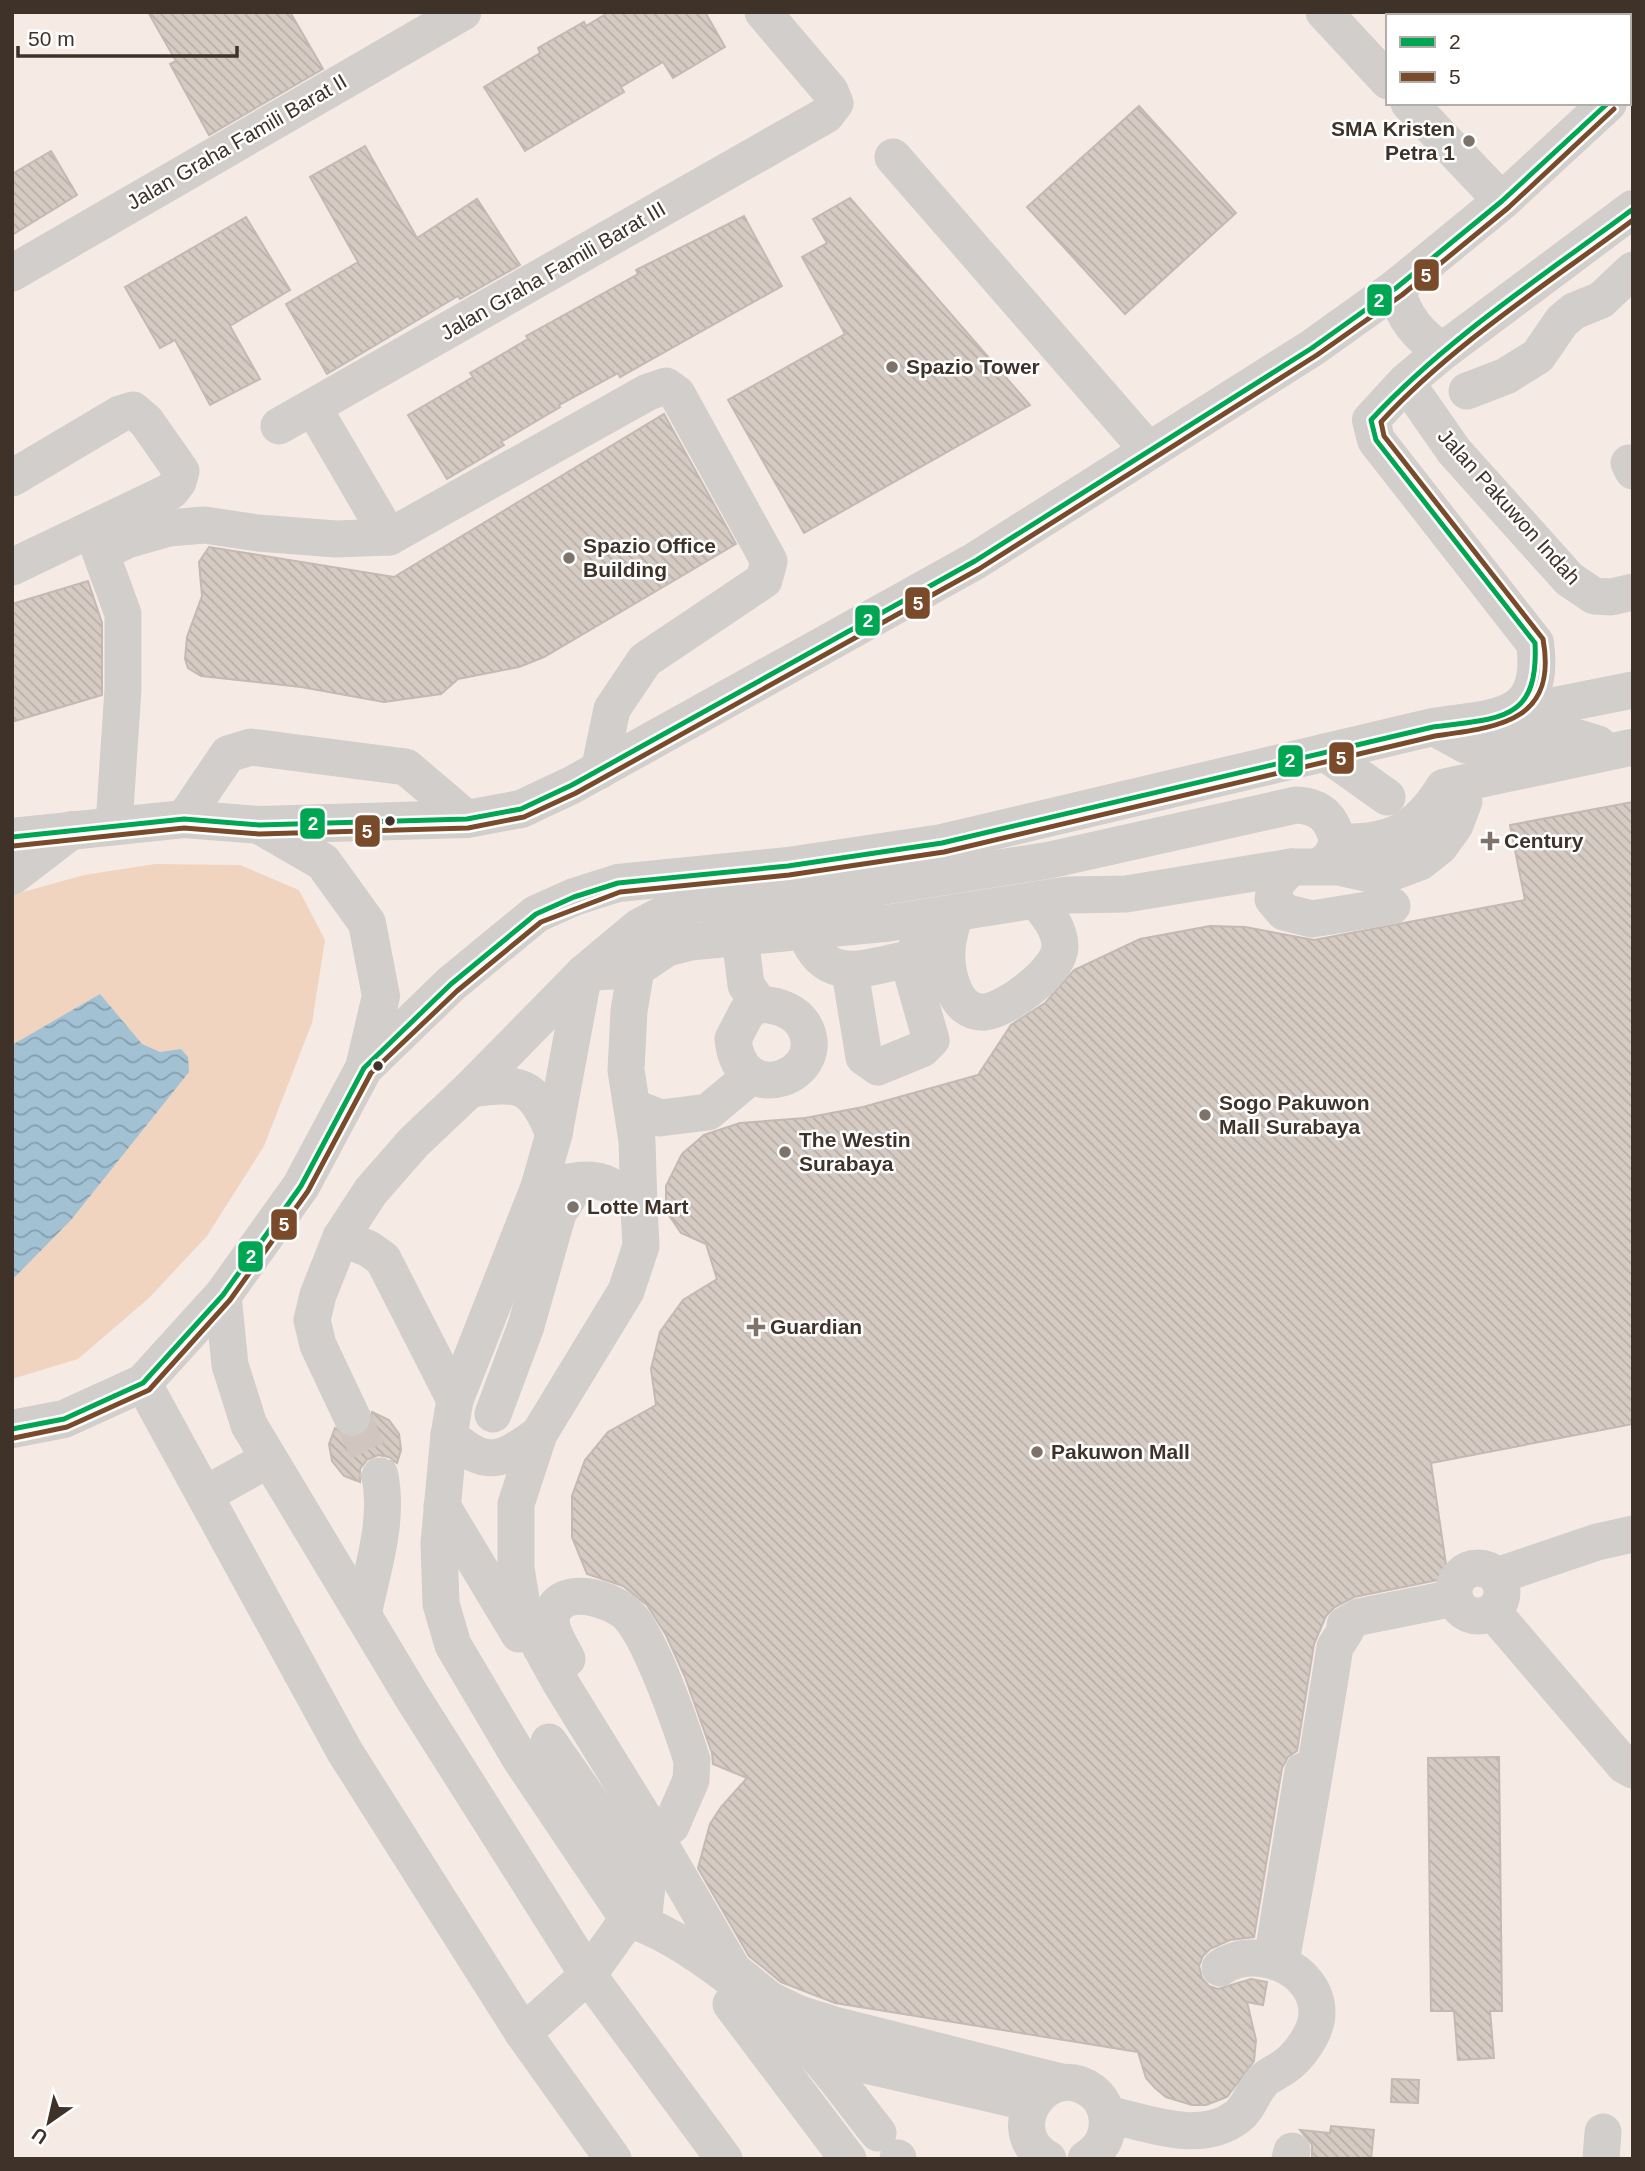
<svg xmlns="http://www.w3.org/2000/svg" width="1645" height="2171" viewBox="0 0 1645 2171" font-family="Arial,sans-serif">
  <defs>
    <pattern id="water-waves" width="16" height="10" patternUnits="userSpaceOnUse" patternTransform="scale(1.75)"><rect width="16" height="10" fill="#a2c2d4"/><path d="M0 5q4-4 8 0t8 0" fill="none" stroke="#859eac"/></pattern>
    <pattern id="building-back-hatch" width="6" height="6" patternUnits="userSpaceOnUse" patternTransform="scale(1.75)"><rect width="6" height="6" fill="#d5cbc3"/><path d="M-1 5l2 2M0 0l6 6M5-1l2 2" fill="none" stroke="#b8afa8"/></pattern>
  </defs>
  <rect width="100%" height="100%" fill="#f5ebe4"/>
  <!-- green -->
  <polygon fill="#f0d4c0" points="155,864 240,865 299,890 325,940 312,1023 264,1146 207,1236 149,1298 78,1359 12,1379 12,895 84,875"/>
  <!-- water -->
  <polygon fill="url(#water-waves)" points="100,994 142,1044 160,1052 181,1049 188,1057 189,1072 71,1220 12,1280 12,1045"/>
  <!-- building -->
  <g fill="url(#building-back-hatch)" stroke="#c4bab3" stroke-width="2">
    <polygon points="148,12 290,12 323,69 209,135 170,64 176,61"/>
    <polygon points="609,12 705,12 725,47 673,78 663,62 621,87 624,92 525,151 484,87 540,53 538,48 584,22 586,26"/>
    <polygon points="1139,106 1236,213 1125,314 1027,207"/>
    <polygon points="365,146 417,238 477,199 520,265 460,299 458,296 327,374 286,304 358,262 310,177"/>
    <polygon points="51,151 77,195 12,235 12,174"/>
    <polygon points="850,198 1030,405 804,533 728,400 845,334 802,257 827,243 813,219"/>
    <polygon points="744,216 782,286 620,377 618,373 559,405 560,407 501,442 504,445 447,479 408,415 473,377 470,373 528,339 526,336 638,274 636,270"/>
    <polygon points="246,217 290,290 230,326 260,379 210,405 175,340 160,348 125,287"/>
    <polygon points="664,414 736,544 544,657 519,667 458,679 441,694 384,702 301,687 201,676 188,668 185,659 187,637 202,596 199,562 209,547 394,577"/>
    <polygon points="88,581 102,623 102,695 12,722 12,604"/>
    <polygon points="1633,802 1633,1424 1431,1463 1448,1578 1354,1597 1335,1607 1326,1616 1314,1644 1297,1751 1288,1757 1282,1768 1254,1937 1230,1940 1210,1949 1203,1956 1199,1966 1202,1978 1209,1986 1218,1989 1251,1979 1267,1982 1263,2005 1247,2002 1256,2040 1254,2061 1227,2097 1206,2105 1192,2105 1166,2097 1155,2088 1146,2078 1138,2052 835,2003 781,1982 749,1956 698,1868 710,1824 721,1807 747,1778 713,1764 712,1753 685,1677 666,1635 647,1605 623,1586 587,1574 572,1537 572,1496 585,1460 608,1432 656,1405 651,1369 660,1332 683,1300 717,1279 706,1244 681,1233 666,1211 666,1186 682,1154 704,1135 740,1123 805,1118 863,1107 978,1075 1011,1025 1045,1003 1074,970 1140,939 1210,926 1245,927 1314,940 1525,900 1510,825"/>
    <polygon points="372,1412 389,1420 399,1434 401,1450 397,1463 389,1457 378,1455 367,1460 360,1469 360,1482 344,1476 332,1461 329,1444 335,1428 350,1438 362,1436 370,1428"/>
    <polygon points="1499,1757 1502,2011 1490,2011 1494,2058 1458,2060 1454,2011 1431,2011 1428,1758"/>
    <polygon points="1392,2079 1419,2080 1418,2103 1391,2102"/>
    <polygon points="1331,2126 1374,2130 1371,2159 1312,2159 1312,2145 1300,2130 1330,2133"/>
  </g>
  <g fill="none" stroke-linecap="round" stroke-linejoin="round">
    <!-- minor-tunnel -->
    <polyline stroke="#d0c6bf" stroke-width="37" stroke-dasharray="37 18" stroke-linecap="butt" points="352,1417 380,1476"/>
    <!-- minor -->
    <g stroke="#d2cecb" stroke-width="37">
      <polyline points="1324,12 1388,81"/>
      <polyline points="1409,103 1502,201"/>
      <polyline points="893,157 1149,451"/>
      <polyline points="12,273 463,12"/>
      <polyline points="1406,382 1454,451 1569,579 1594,596 1611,597 1633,592"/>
      <polyline points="1467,391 1506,376 1538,356 1562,321 1574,311 1601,300 1633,270"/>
      <polyline points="314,409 389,537"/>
      <polyline points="279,426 826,115 835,103 830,91 763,12"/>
      <polyline points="1629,463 1633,471"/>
      <polyline points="12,478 120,414 133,410 146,421 181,471 178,482 171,491 12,567"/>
      <polyline points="93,532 123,614 123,689 114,825"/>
      <polyline points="102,552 127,540 169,528 204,525 258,533 336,539 389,537 648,392 666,386 677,394 769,561 764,580 645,660 612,709 599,771"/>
      <polyline points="1512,714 1633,690"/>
      <polyline points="1433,727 1466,745 1572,736 1598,744"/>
      <polyline points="1324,752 1387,797"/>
      <polyline points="184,819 228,754 251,747 406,767 467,819"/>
      <path d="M 1338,842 C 1390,844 1417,831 1444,787 L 1633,747"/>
      <polyline points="1291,867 1276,883 1273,899 1284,912 1312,919 1392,906"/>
      <path d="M 955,913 C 952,925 947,939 947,951 C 946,973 955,1015 985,1012 C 1008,1009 1059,971 1060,947 C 1060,928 1047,914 1036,900"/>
      <path d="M 805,931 C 824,986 865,968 908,959 L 915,954 L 919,939"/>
      <polyline points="740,937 746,985 759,1004"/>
      <polyline points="636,969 629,1011 626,1070 637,1141 639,1207"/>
      <polyline points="850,972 864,1057 878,1067 922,1049 931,1040 908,959"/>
      <path d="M 584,973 L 554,1134 L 539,1187 L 455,1400 L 449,1435 L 439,1543 L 441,1604 L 453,1645 L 521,1760 L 628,1919 C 688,1937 770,2007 814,2053 C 837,2078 857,2107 878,2133"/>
      <polyline points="584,973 636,969 667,948 690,942 889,923 1067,895 1126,894 1291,867 1338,867 1370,874 1396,871 1420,862 1440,846 1455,825 1464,801"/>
      <path d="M 759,1004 C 776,1005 793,1009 803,1024 C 834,1074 740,1113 733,1039 L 747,1012 Z"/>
      <path d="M 470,1089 C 522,1082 533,1083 554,1134"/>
      <polyline points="633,1107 660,1118 708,1112 751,1076"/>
      <path d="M 539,1187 C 591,1179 597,1170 639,1207 L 641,1246 L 626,1291 L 539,1434 L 516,1504 L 516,1568 L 522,1606 L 529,1626 L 560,1682 L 657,1839 L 733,1970 L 770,2000 L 799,2014 L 834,2025 L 1061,2082"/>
      <polyline points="341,1237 369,1249 383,1259 455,1400"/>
      <polyline points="223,1295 230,1365 249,1425 411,1695 588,1975 724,2159"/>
      <polyline points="143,1383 345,1752 523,2033 613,2159"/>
      <polyline points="493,1414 526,1326 558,1213 579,1181"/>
      <path d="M 352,1417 L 318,1345 L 312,1320 L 318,1295 L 341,1237 L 371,1191 L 414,1142 L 470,1089 L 584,973 L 639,927 L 662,915 L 695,904 L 809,898 L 1050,860 L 1296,805 C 1321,806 1332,818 1338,842 L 1331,857 L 1320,866"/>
      <path d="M 449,1435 C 485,1469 502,1462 539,1434"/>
      <polyline points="206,1494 269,1459"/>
      <polyline points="442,1506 519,1634"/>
      <circle cx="1478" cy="1592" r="24"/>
      <polyline points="1497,1576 1597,1542 1633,1534"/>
      <polyline points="1493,1612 1624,1765 1633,1770"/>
      <path d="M 363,1615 C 372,1570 389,1522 380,1476"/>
      <path d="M 567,1659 C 561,1646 548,1630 552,1615 C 560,1582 615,1599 630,1617 C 652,1642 681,1726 692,1760 L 691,1780 L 671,1826"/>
      <polyline points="549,1742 646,1882"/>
      <path d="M 1315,1767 L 1303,1771 L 1274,1948 L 1283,1950 C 1302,1849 1319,1748 1335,1647 L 1346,1630 L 1345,1625 L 1359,1617 L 1454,1598"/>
      <polyline points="640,1829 650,1857 643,1924"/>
      <polyline points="731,2004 848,2159"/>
      <polyline points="523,2033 588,1975 628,1919"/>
      <polyline points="813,2053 1031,2103"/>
      <path d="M 1107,2114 C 1148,2123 1200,2145 1237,2117 C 1249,2108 1252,2093 1262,2082 C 1267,2076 1277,2072 1284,2067 C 1299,2057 1317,2032 1317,2013 C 1317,1967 1254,1943 1220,1968"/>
      <polyline points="898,2158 898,2159"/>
      <path d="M 1048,2159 C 998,2132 1045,2057 1092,2091 C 1100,2097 1106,2107 1107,2118 C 1109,2136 1101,2149 1086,2159"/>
      <polyline points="1290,2159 1292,2151"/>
      <polyline points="1601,2159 1603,2132"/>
    </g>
    <!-- major -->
    <g stroke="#d2cecb" stroke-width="38">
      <polyline points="1629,84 1633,80"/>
      <path d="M 1396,288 C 1403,317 1418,336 1443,351"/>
      <polyline points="259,825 323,862 367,923 381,996 364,1068"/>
      <polyline points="12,837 184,819 259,825 467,819 521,809 572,785 975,561 1312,348 1396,288 1502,201 1608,103"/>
      <polyline points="12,876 72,830"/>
      <path d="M 12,1429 L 64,1419 L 143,1383 L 223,1295 L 301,1186 L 364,1068 L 451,984 L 536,914 L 574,897 L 618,883 L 788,866 L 942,843 L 1433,727 C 1494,717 1546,723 1535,643 L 1376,440 L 1371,420 L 1406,382 L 1443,351 L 1633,209"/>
    </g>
    <defs>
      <g id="bus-1">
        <polyline points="12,837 184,819 259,825 467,819 521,809 572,785 975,561 1312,348 1396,288 1502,201 1608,103"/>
        <path d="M 12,1429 L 64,1419 L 143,1383 L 223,1295 L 301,1186 L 364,1068 L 451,984 L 536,914 L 574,897 L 618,883 L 788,866 L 942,843 L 1433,727 C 1498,718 1539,723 1535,643 L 1376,440 L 1371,420 C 1447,338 1543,276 1633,209"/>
      </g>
      <g id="bus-2">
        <polyline points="13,846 184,828 259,834 468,828 524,817 576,793 979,569 1317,355 1402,295 1508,208 1614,109"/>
        <path d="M 14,1438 L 67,1427 L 149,1390 L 230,1300 L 308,1191 L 371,1073 L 457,991 L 541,922 L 620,892 L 789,875 L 944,852 L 1435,736 C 1498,727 1558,722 1543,639 L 1384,436 L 1381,422 C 1453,344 1547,284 1633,220"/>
      </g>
    </defs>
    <!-- bus-1 casing -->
    <use href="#bus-1" stroke="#fff" stroke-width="10"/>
    <!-- bus-2 casing -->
    <use href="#bus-2" stroke="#fff" stroke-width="10"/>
    <!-- bus-1 -->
    <use href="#bus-1" stroke="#00a651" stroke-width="5"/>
    <!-- bus-2 -->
    <use href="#bus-2" stroke="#7a4b2a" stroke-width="5"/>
  </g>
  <!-- markers -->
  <g fill="#7e736a" stroke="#fff" stroke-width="2.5">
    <circle cx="1469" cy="141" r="7"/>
    <circle cx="892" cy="367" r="7"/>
    <circle cx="569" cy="558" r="7"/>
    <path d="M1486.5 830.5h7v7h7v7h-7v7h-7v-7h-7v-7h7z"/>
    <circle cx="1205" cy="1115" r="7"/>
    <circle cx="785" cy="1152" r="7"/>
    <circle cx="573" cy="1207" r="7"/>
    <path d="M752.5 1316.5h7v7h7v7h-7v7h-7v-7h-7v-7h7z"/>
    <circle cx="1037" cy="1452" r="7"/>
  </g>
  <g fill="#3e3229" stroke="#fff" stroke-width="2.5">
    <circle cx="390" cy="821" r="6"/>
    <circle cx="378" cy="1066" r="6"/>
  </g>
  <g text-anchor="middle" stroke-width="5" stroke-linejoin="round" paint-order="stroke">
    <!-- poi labels -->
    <g font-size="21" font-weight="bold" fill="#3e3229" stroke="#fff" text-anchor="start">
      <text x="1455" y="136" text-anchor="end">SMA Kristen<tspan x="1455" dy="24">Petra 1</tspan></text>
      <text x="906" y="374">Spazio Tower</text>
      <text x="583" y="553">Spazio Office<tspan x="583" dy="24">Building</tspan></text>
      <text x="1504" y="848">Century</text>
      <text x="1219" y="1110">Sogo Pakuwon<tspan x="1219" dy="24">Mall Surabaya</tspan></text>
      <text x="799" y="1147">The Westin<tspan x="799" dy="24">Surabaya</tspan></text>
      <text x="587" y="1214">Lotte Mart</text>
      <text x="770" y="1334">Guardian</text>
      <text x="1051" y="1459">Pakuwon Mall</text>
    </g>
    <!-- street labels -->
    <g font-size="21" fill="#3e3229" stroke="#fff">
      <text transform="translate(237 142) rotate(-30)" y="7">Jalan Graha Famili Barat II</text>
      <text transform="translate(553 271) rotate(-30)" y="7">Jalan Graha Famili Barat III</text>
      <text transform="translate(1509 507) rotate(48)" y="7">Jalan Pakuwon Indah</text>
    </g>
  </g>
  <g stroke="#fff" stroke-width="2.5">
    <rect x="1413" y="258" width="27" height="34" rx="7" fill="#7a4b2a"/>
    <rect x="1366" y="283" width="27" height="34" rx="7" fill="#00a651"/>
    <rect x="904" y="586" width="27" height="34" rx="7" fill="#7a4b2a"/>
    <rect x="854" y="604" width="27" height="33" rx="7" fill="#00a651"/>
    <rect x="1328" y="741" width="27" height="34" rx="7" fill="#7a4b2a"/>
    <rect x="1277" y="744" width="27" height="34" rx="7" fill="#00a651"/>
    <rect x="299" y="807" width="27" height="33" rx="7" fill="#00a651"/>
    <rect x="354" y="814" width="27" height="34" rx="7" fill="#7a4b2a"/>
    <rect x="270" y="1208" width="28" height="33" rx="7" fill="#7a4b2a"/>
    <rect x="237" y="1240" width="27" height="33" rx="7" fill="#00a651"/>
  </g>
  <g font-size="19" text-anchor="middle" font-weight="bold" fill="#fff">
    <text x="1426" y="282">5</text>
    <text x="1379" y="307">2</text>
    <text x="918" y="610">5</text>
    <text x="868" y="627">2</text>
    <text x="1341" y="765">5</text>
    <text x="1290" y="767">2</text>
    <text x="313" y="830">2</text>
    <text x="367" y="838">5</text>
    <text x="284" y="1231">5</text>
    <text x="251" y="1263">2</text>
  </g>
  <!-- border -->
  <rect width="1645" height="2171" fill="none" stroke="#3e3229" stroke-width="28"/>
  <!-- legend -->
  <rect x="1386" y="14" width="245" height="91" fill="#ffffff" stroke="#b2ada9" stroke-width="2"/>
  <rect x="1400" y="37" width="35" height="10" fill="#00a651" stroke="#b2ada9" stroke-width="2"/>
  <text x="1449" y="49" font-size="21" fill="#3e3229">2</text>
  <rect x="1400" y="72" width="35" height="10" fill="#7a4b2a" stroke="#b2ada9" stroke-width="2"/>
  <text x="1449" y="84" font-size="21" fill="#3e3229">5</text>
  <!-- north arrow -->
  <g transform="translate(49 2122) rotate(214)" stroke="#ffffff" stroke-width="5" paint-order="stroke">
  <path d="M0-5L12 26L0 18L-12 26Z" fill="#3e3229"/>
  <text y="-10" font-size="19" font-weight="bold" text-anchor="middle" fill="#3e3229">U</text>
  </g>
  <!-- scale -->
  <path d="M18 46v10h219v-10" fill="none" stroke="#3e3229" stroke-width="3.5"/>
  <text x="28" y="46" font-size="21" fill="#3e3229" stroke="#ffffff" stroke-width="5" paint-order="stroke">50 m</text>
</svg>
